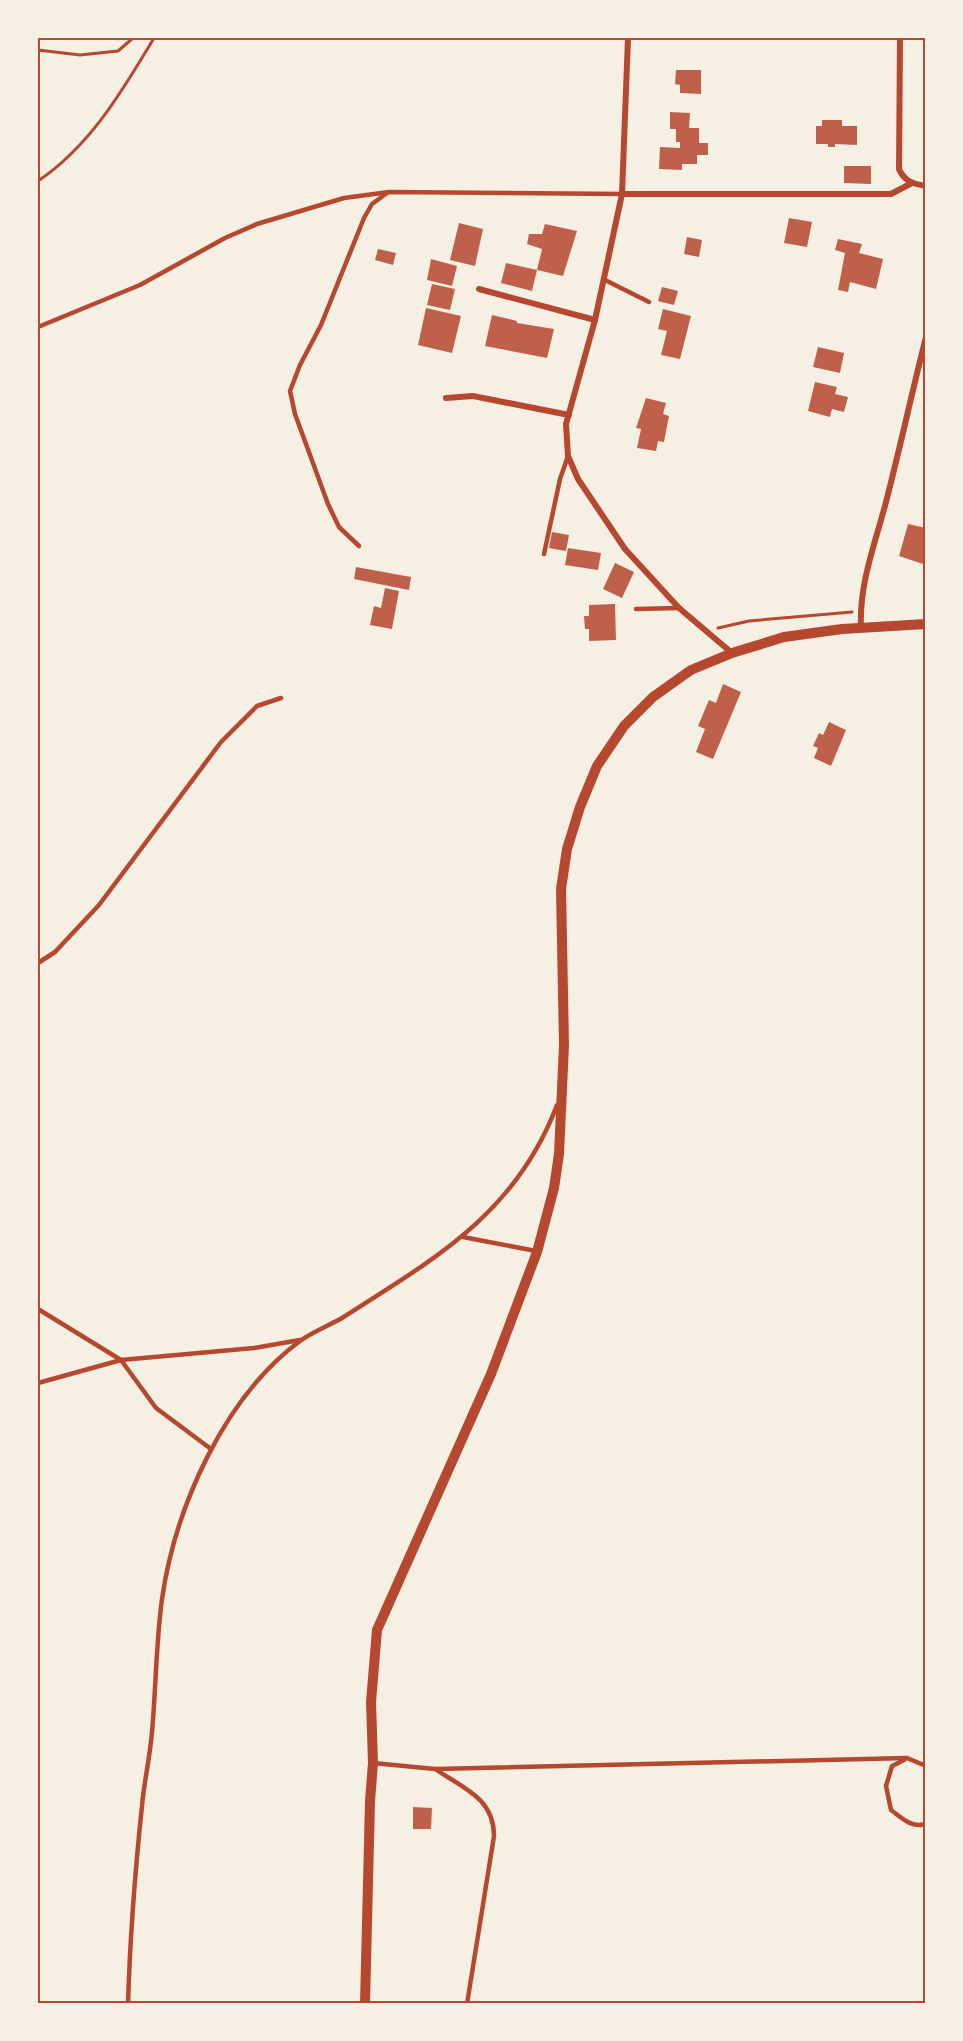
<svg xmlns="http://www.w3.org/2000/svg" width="963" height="2041" viewBox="0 0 963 2041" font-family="Raleway,sans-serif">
  <rect width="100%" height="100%" fill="#f6efe4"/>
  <!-- building -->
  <g fill="#bf614a">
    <polygon points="676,70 701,70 701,94 680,93 680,85 675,84"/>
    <polygon points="670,112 690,113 689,128 699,128 699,143 708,143 708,155 697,155 697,164 682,164 682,170 659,169 660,147 680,148 680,142 676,142 676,129 670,129"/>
    <polygon points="822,120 842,120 842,126 857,126 857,145 835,144 835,147 828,147 828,144 816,144 816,126 822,126"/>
    <polygon points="844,166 871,166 871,184 844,183"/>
    <polygon points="789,218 812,222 807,247 784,243"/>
    <polygon points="459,223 483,229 475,266 450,260"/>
    <polygon points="545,224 577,231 563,276 537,270 532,291 501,283 506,263 537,270 542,249 527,244 529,234 542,234"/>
    <polygon points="687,237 702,240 699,257 684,254"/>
    <polygon points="838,239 862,244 859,253 883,259 876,289 850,282 848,292 838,290 845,253 835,250"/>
    <polygon points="378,249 396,253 393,265 375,260"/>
    <polygon points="431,259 457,266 452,286 427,280"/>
    <polygon points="432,284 455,289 450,310 427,305"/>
    <polygon points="662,287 678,291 674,305 658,301"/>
    <polygon points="426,308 461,316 452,353 418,345"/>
    <polygon points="663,309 691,316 680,359 661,355 667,331 658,329"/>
    <polygon points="492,315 517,321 517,323 554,329 547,358 485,346"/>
    <polygon points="818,347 844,353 840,373 813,367"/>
    <polygon points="815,382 837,387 835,394 848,397 844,412 832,409 830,417 808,411"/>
    <polygon points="646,398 666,403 663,414 669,416 664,442 658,441 656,451 637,448 641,429 636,428"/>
    <polygon points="908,524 926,528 926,565 899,556"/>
    <polygon points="552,532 569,535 566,551 549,548"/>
    <polygon points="568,548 601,553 598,570 565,565"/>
    <polygon points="615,563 634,572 622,598 603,589"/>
    <polygon points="356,567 411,577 409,590 354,579"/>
    <polygon points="385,588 399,591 392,629 370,625 374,606 381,608"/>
    <polygon points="615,604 616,640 589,641 589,629 585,629 584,616 589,616 589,605"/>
    <polygon points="723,684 741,692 713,759 696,752 705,729 698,726 709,700 716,703"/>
    <polygon points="829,722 846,730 831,766 814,758 818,748 813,746 819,733 823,735"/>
    <polygon points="413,1807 432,1808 431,1829 413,1829"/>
  </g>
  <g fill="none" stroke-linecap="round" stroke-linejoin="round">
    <!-- path -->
    <g stroke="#b5482f" stroke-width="3">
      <polyline points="38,50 80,55 118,51 133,38"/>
      <path d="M 38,181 C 91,145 122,91 154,38"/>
      <polyline points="718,628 749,621 852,612"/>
    </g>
    <!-- service -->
    <g stroke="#b5482f" stroke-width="4.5">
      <polyline points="605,280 649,302"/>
      <polyline points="38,327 140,285 225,238 257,224 344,198 389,192 622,194"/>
      <polyline points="359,546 339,527 328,504 295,414 290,391 300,365 321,325 364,218 372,204 387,193"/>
      <polyline points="544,554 560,479 568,456"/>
      <polyline points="636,609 679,608"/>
      <polyline points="38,963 55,952 99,905 221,742 257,706 281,698"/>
      <polyline points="463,1237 536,1251"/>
      <polyline points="38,1309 121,1360 156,1408 211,1449"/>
      <polyline points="38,1383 121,1360 254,1348 300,1340"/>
      <path d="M 904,1760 L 892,1766 L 886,1786 L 891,1810 C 902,1818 911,1828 926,1824"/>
      <polyline points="373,1763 435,1769 907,1758 926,1766"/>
      <path d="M 435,1769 C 463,1788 494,1798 494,1836 L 467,2004"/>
      <path d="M 128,2004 C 130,1937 135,1872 142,1806 C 144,1782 150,1757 152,1732 C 156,1688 156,1643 162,1599 C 175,1508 224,1397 300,1341 C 312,1332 328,1326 342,1318 C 434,1259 516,1214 557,1105"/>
    </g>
    <!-- minor -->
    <g stroke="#b5482f" stroke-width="6">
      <polyline points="628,38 622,194 595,320 566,424 568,456 578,479 625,549 679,608 732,653"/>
      <path d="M 900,38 L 899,169 C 904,181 913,184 926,186"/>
      <polyline points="622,194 891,194 912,183"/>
      <polyline points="479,289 595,320"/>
      <polyline points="446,398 473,396 569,415"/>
      <path d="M 861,627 C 859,584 875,544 886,502 C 900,448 912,392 926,337"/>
    </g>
    <!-- tertiary -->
    <polyline stroke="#b5482f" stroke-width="10" points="365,2004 370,1801 373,1763 371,1702 377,1630 491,1374 537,1252 554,1188 559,1154 564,1045 561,889 567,849 580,807 597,766 624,726 653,697 691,670 732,653 784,637 842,629 926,624"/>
  </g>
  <!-- border -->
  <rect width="963" height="2041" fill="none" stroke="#f6efe4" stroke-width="78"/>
  <rect x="39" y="39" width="885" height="1963" fill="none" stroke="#b5482f" stroke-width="2"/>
</svg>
